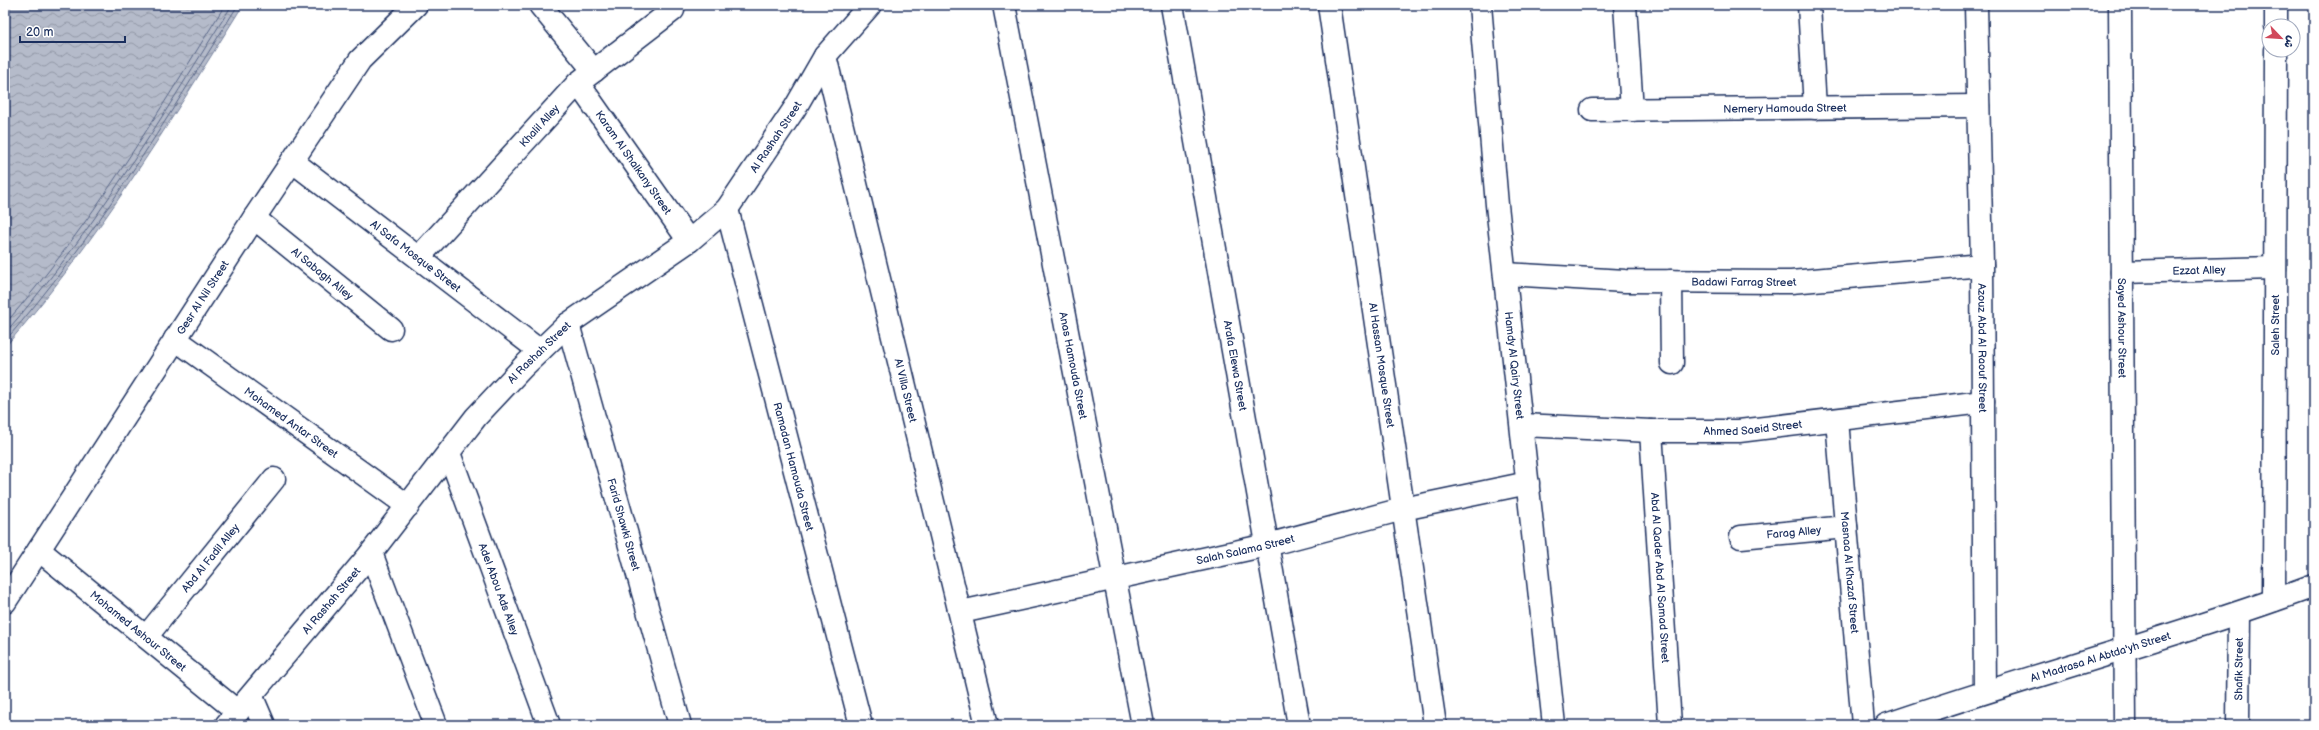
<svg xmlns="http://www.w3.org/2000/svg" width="2319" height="730" viewBox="0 0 2319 730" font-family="'Balsamiq Sans','Playpen Sans Arabic',sans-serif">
  <defs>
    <pattern id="water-waves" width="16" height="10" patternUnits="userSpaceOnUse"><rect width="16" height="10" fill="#b5bbca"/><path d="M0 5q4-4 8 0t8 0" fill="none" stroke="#9298a7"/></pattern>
  </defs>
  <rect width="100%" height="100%" fill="#fff"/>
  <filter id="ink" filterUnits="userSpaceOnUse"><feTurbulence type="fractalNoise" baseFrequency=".025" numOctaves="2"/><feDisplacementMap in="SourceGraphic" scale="8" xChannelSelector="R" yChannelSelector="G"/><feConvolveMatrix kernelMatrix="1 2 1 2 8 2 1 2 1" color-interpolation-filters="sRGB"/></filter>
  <g filter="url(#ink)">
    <!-- water -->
    <path fill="url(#water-waves)" stroke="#77839f" d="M 5,5 L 243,5 C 169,123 97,242 5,347 Z"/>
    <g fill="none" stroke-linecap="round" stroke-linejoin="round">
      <!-- shore -->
      <g stroke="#596789" stroke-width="1">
        <path d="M 5,324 C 90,227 157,114 225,5"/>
        <path d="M 5,333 C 93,233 161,118 232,5"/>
        <path d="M 5,341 C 95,238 166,120 238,5"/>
      </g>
      <defs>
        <g id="minor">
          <polyline points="540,5 594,71"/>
          <path id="s1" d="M 1004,5 L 1143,725"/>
          <path id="s2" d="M 1172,5 L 1299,725"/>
          <path id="s3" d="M 1329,5 L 1435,725"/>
          <path id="s4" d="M 1480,5 L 1497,205 L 1554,725"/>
          <polyline points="1625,5 1632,110"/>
          <polyline points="1809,5 1815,108"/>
          <path id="s5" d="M 1976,5 L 1982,265 L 1985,691"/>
          <path id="s6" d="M 2120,5 L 2125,725"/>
          <polyline points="2276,26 2276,5"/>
          <path id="s7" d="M 825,56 L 987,725"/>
          <path id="s8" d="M 578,83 L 689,241"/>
          <path id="s9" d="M 1592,110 L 1978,106"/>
          <path id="s10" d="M 292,161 L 540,351"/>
          <path id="s11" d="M 727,209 L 861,725"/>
          <path id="s12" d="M 254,218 L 391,329"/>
          <path id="s13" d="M 419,257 L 578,83 L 673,10"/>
          <path id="s14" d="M 2122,272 L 2275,268"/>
          <path id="s15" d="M 1505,274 L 1625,281 L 1791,282 L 1982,265"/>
          <polyline points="1671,281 1672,363"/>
          <path id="s16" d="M 568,324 L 680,725"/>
          <path id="s17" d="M 175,339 L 408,506"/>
          <path id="s18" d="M 1837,420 L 1863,725"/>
          <path id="s19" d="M 1522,425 L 1651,431 L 1739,431 L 1983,402"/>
          <path id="s20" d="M 1651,431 L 1670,725"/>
          <path id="s21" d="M 449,453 L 549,725"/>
          <path id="s22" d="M 1741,537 L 1846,527"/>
          <path id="s23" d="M 39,550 L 238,712"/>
          <polyline points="371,553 436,725"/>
          <path id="s24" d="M 2274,600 L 2276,50"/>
          <path id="s25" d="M 5,602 L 254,218 L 360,60 L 416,5"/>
          <path id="s26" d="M 961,612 L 1267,545 L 1403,509 L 1528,483"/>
          <path id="s27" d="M 146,637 L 274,479"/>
          <polyline points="252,697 264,725"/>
          <path id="s28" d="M 226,725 L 371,553 L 476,417 L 523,367 L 568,324 L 689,241 L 727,209 L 795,108 L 825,56 L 870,5"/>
          <path id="s29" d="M 1886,725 C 2028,676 2173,638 2314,586"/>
          <path id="s30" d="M 2238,725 L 2239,613"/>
        </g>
      </defs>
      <!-- minor casing -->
      <use href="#minor" stroke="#1b2f5e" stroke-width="25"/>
      <!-- minor -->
      <use href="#minor" stroke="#fff" stroke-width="22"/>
    </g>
  </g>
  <g text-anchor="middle" stroke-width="3" stroke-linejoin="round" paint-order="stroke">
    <!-- street labels -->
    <g font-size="11" fill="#1b2f5e" stroke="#fff">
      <text dy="4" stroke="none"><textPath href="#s9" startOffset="193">Nemery Hamouda Street</textPath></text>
      <text dy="4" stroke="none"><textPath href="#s13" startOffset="178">Khalil Alley</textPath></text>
      <text dy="4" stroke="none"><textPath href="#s28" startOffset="811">Al Rashah Street</textPath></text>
      <text dy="4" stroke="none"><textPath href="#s8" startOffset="97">Karam Al Shalkany Street</textPath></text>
      <text dy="4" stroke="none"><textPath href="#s10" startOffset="156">Al Safa Mosque Street</textPath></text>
      <text dy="4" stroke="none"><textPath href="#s14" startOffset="77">Ezzat Alley</textPath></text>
      <text dy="4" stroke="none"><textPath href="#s12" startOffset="88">Al Sabagh Alley</textPath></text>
      <text dy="4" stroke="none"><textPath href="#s15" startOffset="239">Badawi Farrag Street</textPath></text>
      <text dy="4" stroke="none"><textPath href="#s25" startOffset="363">Gesr Al Nil Street</textPath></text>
      <text dy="4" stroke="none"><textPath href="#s24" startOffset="275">Saleh Street</textPath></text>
      <text dy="4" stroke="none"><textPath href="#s6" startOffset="323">Sayed Ashour Street</textPath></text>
      <text dy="4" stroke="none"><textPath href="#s5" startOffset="343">Azouz Abd Al Raouf Street</textPath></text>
      <text dy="4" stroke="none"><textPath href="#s28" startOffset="487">Al Rashah Street</textPath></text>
      <text dy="4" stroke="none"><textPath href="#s1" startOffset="367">Anas Hamouda Street</textPath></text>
      <text dy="4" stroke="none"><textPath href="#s2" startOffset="366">Arafa Elewa Street</textPath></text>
      <text dy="4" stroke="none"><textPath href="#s3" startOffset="364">Al Hassan Mosque Street</textPath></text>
      <text dy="4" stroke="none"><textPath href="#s4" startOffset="362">Hamdy Al Qairy Street</textPath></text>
      <text dy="4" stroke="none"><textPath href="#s7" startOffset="344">Al Villa Street</textPath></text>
      <text dy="4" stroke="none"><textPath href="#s17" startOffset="143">Mohamed Antar Street</textPath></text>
      <text dy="4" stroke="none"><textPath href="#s19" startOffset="231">Ahmed Saeid Street</textPath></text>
      <text dy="4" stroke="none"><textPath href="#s11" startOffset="266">Ramadan Hamouda Street</textPath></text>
      <text dy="4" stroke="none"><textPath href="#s16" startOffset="208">Farid Shawki Street</textPath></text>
      <text dy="4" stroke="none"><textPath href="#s22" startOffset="53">Farag Alley</textPath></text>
      <text dy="4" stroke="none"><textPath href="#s26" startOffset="291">Salah Salama Street</textPath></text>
      <text dy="4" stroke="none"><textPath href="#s27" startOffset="102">Abd Al Fadil Alley</textPath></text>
      <text dy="4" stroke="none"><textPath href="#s18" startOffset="153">Masnaa Al Khazaf Street</textPath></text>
      <text dy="4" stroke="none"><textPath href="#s20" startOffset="147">Abd Al Qader Abd Al Samad Street</textPath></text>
      <text dy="4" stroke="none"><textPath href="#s21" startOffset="145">Adel Abou Ads Alley</textPath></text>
      <text dy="4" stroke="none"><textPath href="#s28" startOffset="163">Al Rashah Street</textPath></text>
      <text dy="4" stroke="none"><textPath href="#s23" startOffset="128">Mohamed Ashour Street</textPath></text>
      <text dy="4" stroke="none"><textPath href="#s29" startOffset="225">Al Madrasa Al Abtda'yh Street</textPath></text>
      <text dy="4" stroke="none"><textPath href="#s30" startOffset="56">Shafik Street</textPath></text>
    </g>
  </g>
  <!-- margin -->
  <rect width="2319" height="730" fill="none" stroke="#fff" stroke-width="20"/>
  <rect x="10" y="10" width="2299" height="710" fill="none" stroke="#1b2f5e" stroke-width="1.5" filter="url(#ink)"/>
  <!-- north arrow -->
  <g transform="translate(2281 38) rotate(115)"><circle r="19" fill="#ffffff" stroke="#a4acbf"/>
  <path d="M0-3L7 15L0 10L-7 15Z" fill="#d1495b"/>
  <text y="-6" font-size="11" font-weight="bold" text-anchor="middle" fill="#1b2f5e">ش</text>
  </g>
  <!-- scale -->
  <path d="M20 36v6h105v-6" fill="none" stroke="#1b2f5e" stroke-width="2"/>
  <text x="26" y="36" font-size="12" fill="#1b2f5e" stroke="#ffffff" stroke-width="3" paint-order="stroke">20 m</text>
</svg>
